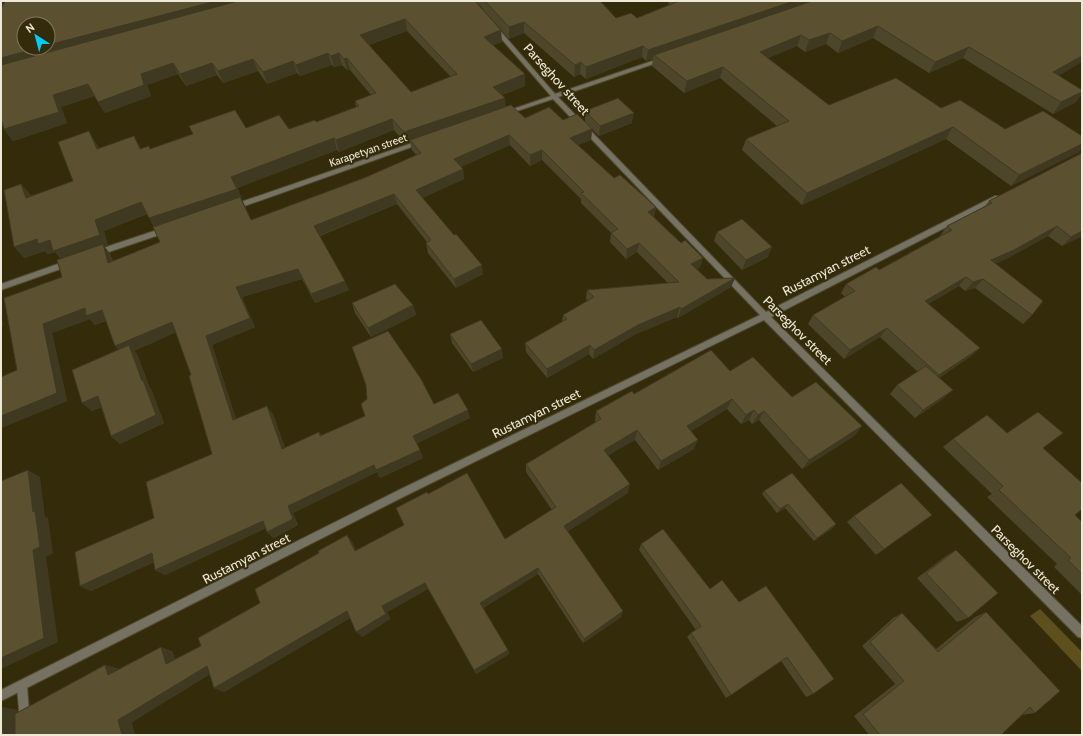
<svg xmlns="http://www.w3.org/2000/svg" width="1083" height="736" viewBox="0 0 1083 736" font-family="Cabin,sans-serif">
  <rect width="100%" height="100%" fill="#342b0b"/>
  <!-- forest -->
  <polygon fill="#5e501d" points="1040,609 1082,652 1082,671 1030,616"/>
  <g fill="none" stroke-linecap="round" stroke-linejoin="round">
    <defs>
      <polygon id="lane" points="22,681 26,682 27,686 31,735 21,735 17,686 18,682"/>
      <g id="street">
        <polygon points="492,26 496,26 555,94 661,58 665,58 665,60 558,97 766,312 995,196 999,196 999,200 771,317 1082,626 1082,638 1078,637 764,320 407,495 1,701 1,690 401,489 760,315 553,99 508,114 504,114 504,112 551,96 492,28"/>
        <polygon points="421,140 424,142 423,143 236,209 232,209 231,207 232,205"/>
        <polygon points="166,227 168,228 169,230 168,232 97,256 93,253 94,251"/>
        <polygon points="69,260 73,263 72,265 1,290 1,284"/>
      </g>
    </defs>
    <!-- lane casing -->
    <use href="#lane" stroke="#52492b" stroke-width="2"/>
    <!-- street casing -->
    <use href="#street" stroke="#52492b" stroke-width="2"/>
    <!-- lane -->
    <use href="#lane" fill="#757163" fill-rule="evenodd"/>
    <!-- street -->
    <use href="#street" fill="#757163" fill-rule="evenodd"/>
  </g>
  <!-- wall -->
  <g fill="#4e462a" fill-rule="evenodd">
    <path d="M 1,1 L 3,5 L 475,1 L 502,42 L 493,45 L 525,86 L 502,95 L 506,107 L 525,118 L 563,120 L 592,129 L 591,140 L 578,145 L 614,178 L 656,207 L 654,217 L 681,243 L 703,258 L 700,267 L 697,269 L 707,279 L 735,278 L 731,287 L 678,318 L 677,317 L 636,334 L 593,359 L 589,354 L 547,378 L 526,352 L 525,343 L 562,322 L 563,315 L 588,301 L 586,299 L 587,290 L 668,283 L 637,252 L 626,259 L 610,242 L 611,233 L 581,203 L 581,199 L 542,160 L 530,166 L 510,145 L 461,167 L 463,169 L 464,179 L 422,198 L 483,274 L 456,288 L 428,253 L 426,243 L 427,242 L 397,204 L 320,236 L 349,290 L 315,303 L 302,279 L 242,297 L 255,327 L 212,345 L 236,419 L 273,414 L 285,448 L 319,432 L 321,435 L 434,404 L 470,418 L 417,443 L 423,458 L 380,478 L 377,472 L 293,513 L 298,525 L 274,538 L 267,532 L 266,528 L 165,575 L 155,570 L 154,562 L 91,591 L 80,586 L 154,518 L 212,454 L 191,375 L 176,332 L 134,351 L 137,354 L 149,386 L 151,389 L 164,423 L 120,444 L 111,436 L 101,407 L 92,411 L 82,403 L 119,350 L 106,321 L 95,325 L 90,319 L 52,333 L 67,401 L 1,428 L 1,377 L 17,370 L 62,277 L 60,258 L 55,252 L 48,254 L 45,251 L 24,258 L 21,184 L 31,196 L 73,181 L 96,143 L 99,148 L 150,149 L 193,134 L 189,126 L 246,128 L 289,129 L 316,122 L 356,107 L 355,101 L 371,95 L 350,70 L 347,70 L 342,65 L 334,67 L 332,65 L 300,76 L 297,73 L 267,84 L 258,71 L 223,83 L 217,75 L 186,86 L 178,74 L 147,85 L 151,96 L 105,113 L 94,96 L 61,107 L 67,123 L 13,141 L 4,129 L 2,124 L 1,124 ZM 407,31 L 451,77 L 411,92 L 369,45 ZM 394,130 L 406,144 L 410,143 L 412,150 L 416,155 L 364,178 L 251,220 L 237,188 L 337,150 L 339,152 ZM 147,214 L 154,227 L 160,242 L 113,261 L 110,254 L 105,247 L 108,246 L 104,231 Z"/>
    <polygon points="476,1 600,1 616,18 637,18 670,5 668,4 669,1 1082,1 1059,76 1076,102 1053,114 963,58 929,73 873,38 838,53 826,44 805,52 797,46 768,58 829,105 941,108 1005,129 1079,152 1011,186 946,139 802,205 742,150 746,139 777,126 720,78 684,93 652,66 653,59 646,61 642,57 586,79 580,74 574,77 524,33 509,39"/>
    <polygon points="585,111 632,123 599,136 585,122"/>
    <polygon points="1082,153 1082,236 1062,246 1048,236 1006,259 995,264 1032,315 1023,324 975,288 965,291 959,286 928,304 980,348 971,356 939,378 944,398 915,418 890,394 897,385 918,372 880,337 844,359 808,324 813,315 845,297 841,293 846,284 879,270 940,236 947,226 985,206 989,201"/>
    <polygon points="717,232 768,257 742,270 714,241"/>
    <polygon points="352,303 413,305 416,315 371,337 355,313"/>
    <polygon points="450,334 503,358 473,372 452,343"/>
    <polygon points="730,371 862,426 854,436 802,469 759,420 752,424 749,420 741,424 727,409 691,431 694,449 658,470 635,440 608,455 628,493 568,531 621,617 583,643 538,574 483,608 508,650 509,654 476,674 428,589 387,612 390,619 362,637 350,618 224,692 214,688 210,674 132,722 1,735 1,707 17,710 18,712 105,665 119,669 172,651 175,659 201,646 260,603 319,553 347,535 352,542 356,550 404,525 428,494 505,539 552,510 526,472 526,464 596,422 595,421 596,411 634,394"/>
    <polygon points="1007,433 1043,448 1075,515 1082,522 1082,595 1054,567 1057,564 987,497 992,494 943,447 953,439"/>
    <polygon points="764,491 836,524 833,528 814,541 785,508 777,513 762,494"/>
    <polygon points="932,515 876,555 847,522 854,516"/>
    <polygon points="641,544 710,589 739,602 766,586 813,694 806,697 781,661 731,695 726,698 687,637 691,633 696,630 639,550"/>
    <polygon points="956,550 968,618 957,622 917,578 946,556"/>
    <polygon points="986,612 1035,713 1022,715 1001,735 869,735 854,716 895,684 862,646 893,618 902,613 936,649 975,617"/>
  </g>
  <!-- shaded-wall -->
  <g fill="#403922">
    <polygon points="1,1 4,9 1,19"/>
    <polygon points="216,1 263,1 1,71 1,58 38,48 48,48 48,45"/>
    <polygon points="794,1 823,1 654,55 653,59 646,61 648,50"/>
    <polygon points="405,19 407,31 363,47 360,35"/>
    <polygon points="524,22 524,33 509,39 509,27"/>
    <polygon points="878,26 873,38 838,53 842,41"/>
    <polygon points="501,30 502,42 485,48 484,37"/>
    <polygon points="830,33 826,44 805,52 809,40"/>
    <polygon points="801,35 797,46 756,63 760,52"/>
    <polygon points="643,46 642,57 586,79 586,67"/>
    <polygon points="969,47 963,58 929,73 935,62"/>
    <polygon points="328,53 332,65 300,76 296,65"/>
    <polygon points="339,53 342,65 334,67 331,56"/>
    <polygon points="1082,56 1082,62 1045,84 1053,72"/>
    <polygon points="347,58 350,70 347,70 344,59"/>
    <polygon points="253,59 258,71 223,83 218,71"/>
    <polygon points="293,61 297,73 267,84 263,72"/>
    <polygon points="581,62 580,74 574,77 575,65"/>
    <polygon points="173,63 178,74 147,85 151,96 105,113 98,102 141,74"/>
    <polygon points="212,63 217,75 186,86 180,74"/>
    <polygon points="723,67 720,78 684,93 687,81"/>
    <polygon points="525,74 525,86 494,98 493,87"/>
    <polygon points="88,84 95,95 61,107 67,123 13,141 4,129 53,95"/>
    <polygon points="1082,92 1082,94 1076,102 1053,114 1061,102"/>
    <polygon points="505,98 506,110 410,140 410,143 406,144 404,132"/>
    <polygon points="634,113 632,123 599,136 600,126"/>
    <polygon points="392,119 394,130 339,152 336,140"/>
    <polygon points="953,127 946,139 802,205 807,193"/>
    <polygon points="592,129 591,140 570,148 570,138"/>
    <polygon points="89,131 96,143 105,160 97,149"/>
    <polygon points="509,135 510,145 456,169 454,159"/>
    <polygon points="134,136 141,148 147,161 140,149"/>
    <polygon points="334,138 337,150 236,188 231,177"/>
    <polygon points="1082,144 1082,148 1079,152 1011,186 1019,175"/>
    <polygon points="542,150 542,160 530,166 530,155"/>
    <polygon points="463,169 464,179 418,200 416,190"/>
    <polygon points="21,184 31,195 36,209 26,198"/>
    <polygon points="237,189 256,230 156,229 149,218"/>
    <polygon points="394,194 397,204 318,236 314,226"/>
    <polygon points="141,202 148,213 104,231 108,246 105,247 110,254 116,272 63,261 55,252 48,254 45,251 24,258 14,247 95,220"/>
    <polygon points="656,207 654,217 648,212"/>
    <polygon points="1057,226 1048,236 1006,259 983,270 991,260"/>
    <polygon points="1082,231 1082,236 1062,246 1071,237"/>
    <polygon points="639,243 637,252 626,259 627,249"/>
    <polygon points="772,247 768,257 742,270 746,260"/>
    <polygon points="703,258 700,267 689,274 691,264"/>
    <polygon points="482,265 483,274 456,288 454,279"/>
    <polygon points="298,269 302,279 242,297 255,327 212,345 239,428 233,420 206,336 236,287"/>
    <polygon points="966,277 959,286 918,310 925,301"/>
    <polygon points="735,278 731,287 678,318 681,309"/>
    <polygon points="983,279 975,288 965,291 973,282"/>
    <polygon points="345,281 349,290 315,303 311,294"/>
    <polygon points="413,305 416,315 371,337 368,328"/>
    <polygon points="680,307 677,317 636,334 593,359 594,350 638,325"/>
    <polygon points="85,308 102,310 110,319 95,325 90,319 52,333 67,401 1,428 1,416 43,324"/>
    <polygon points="1,315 3,325 1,326"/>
    <polygon points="172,322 179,331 134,351 137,354 149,386 151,389 164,423 120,444 111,436 142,381 124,355 115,346"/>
    <polygon points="887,328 880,337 844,359 850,350"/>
    <polygon points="590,345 589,354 547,378 547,369"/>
    <polygon points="980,348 971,356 931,383 939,375"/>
    <polygon points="502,349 503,358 473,372 471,364"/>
    <polygon points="953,390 944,398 915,418 923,410"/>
    <polygon points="98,396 107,405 92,411 82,403"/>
    <polygon points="732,399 727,409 683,436 687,426"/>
    <polygon points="267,406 273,414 288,456 282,449"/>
    <polygon points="468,410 470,418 416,444 413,436"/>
    <polygon points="754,410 749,420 741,424 746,415"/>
    <polygon points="764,411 759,420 752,424 758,415"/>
    <polygon points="862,426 854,436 802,469 809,460"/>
    <polygon points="637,430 635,440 602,459 604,450"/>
    <polygon points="698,440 694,449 658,470 661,461"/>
    <polygon points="420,450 423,458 380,478 377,472 293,513 298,525 274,538 267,532 288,506 374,465"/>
    <polygon points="28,470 40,477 45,517 48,518 53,553 46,557 58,642 1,669 1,658 33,550 33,512"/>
    <polygon points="630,484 628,493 564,534 564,526"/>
    <polygon points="788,504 785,508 777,513 780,509"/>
    <polygon points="263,521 269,527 165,575 155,570"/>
    <polygon points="836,524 833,528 814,541 817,538"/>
    <polygon points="347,535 352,542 360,558 355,551"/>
    <polygon points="152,553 161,559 91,591 80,586"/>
    <polygon points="538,568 538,574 482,608 480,603"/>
    <polygon points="425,583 428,589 387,612 390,619 362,637 356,632 382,606"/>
    <polygon points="347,611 352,617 224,692 214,688"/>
    <polygon points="623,611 621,617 583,643 584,639"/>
    <polygon points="161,647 172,651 177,668 166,664"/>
    <polygon points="508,650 509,654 476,674 474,670"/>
    <polygon points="105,665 118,669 121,679 108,675"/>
    <polygon points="207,666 217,670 132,722 135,735 122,735 118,720"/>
    <polygon points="1,707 17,710 20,735 3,734"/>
  </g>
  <!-- building -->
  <g fill="#5b5131" stroke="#403922" fill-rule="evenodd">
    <polygon points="5,1 216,1 48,45 48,24 24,24 24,48 38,48 1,58 1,9"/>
    <path d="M 238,1 L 475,1 L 501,30 L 484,37 L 525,74 L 493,87 L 505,98 L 404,132 L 392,119 L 336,140 L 334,138 L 231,177 L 237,189 L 149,218 L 141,202 L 95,220 L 100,235 L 53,251 L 50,240 L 38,244 L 37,239 L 14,247 L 4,190 L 21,184 L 26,198 L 73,181 L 58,142 L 89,131 L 97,149 L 134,136 L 140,149 L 149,146 L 150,149 L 193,134 L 189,126 L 235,110 L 246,128 L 279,115 L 289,129 L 315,120 L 316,122 L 359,106 L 355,101 L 376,93 L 347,58 L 344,59 L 339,53 L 331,56 L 328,53 L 296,65 L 293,61 L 263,72 L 253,59 L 218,71 L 212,63 L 180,74 L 173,63 L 141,74 L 144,85 L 98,102 L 88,84 L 53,95 L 59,112 L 4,129 L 1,119 L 1,65 ZM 405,19 L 457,74 L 411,92 L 360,35 Z"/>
    <polygon points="485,1 600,1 616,18 631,13 637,18 679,1 794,1 648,50 643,46 586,67 581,62 575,65 524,22 509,27"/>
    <polygon points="812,1 1082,1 1082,56 1053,72 1082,90 1082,92 1061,102 969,47 935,62 878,26 842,41 830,33 809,40 801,35 760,52 829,105 896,78 941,108 960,100 1005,129 1043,111 1082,136 1082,144 1019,175 953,127 807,193 746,139 789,121 723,67 687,81 654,55"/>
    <polygon points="618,98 634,113 600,126 585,111"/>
    <polygon points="511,105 525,118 549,107 563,120 577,114 592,129 570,138 614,178 620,175 656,207 648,212 681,243 685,240 703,258 691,264 707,279 735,278 681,309 680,307 638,325 594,350 590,345 547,369 525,343 567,319 563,315 594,297 587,290 679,282 639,243 627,249 611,233 618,229 581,193 584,192 542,150 530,155 509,135 454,159 463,169 416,190 454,235 456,234 482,265 454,279 426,243 431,240 394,194 314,226 345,281 311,294 298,269 236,287 250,318 206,336 233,420 267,406 282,449 319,432 320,436 365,416 361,404 367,399 366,385 352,347 388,331 421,379 434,404 458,393 468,410 413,436 420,450 376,470 374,465 288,506 293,519 267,532 263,521 155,570 152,553 80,586 75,552 154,518 146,482 212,454 189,376 191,375 172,322 115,346 102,310 86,316 85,308 43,324 57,393 1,416 1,377 17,370 4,298 62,277 57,260 103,244 108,263 160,242 153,227 240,197 251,220 364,178 421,153 410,140"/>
    <polygon points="1082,153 1082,231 1071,237 1057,226 1014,250 991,260 1043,301 1032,315 983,279 973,282 966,277 925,301 980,348 939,375 887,328 850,350 813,315 855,291 846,284 876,267 879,270 952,230 947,226 992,203 989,201"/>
    <polygon points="742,219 772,247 746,260 717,232"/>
    <polygon points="395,284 413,305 368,328 352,303"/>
    <polygon points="481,320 502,349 471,364 450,334"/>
    <polygon points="129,345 142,381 143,380 156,415 111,436 98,396 82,403 72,370"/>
    <polygon points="711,350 730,371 753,357 792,397 816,382 862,426 809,460 764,411 758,415 754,410 746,415 732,399 687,426 698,440 661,461 637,430 604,450 630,484 564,526 623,611 584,639 538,568 480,603 508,650 474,670 425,583 382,606 386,614 356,632 347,611 214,688 207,666 118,720 122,735 1,735 1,711 3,734 15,734 15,714 105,665 108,675 161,647 166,664 201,646 198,638 260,603 255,589 319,553 318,551 347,535 355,551 404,525 396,508 427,492 428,494 467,473 505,539 556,507 526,464 601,419 596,411 632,391 634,394"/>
    <polygon points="926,366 953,390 923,410 897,385"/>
    <polygon points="1038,412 1063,433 1043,448 1082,483 1082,509 1075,515 1082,522 1082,574 1068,560 1071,558 999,490 1003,486 953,439 987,415 1007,433"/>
    <polygon points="28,470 33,512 35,511 40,547 33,550 44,638 1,658 1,481"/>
    <polygon points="792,473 836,524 817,538 788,504 780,509 764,491"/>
    <polygon points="901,483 932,515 884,549 854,516"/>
    <polygon points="663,529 710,589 722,580 739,602 766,586 834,679 813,694 787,657 731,695 691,633 701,626 641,544"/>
    <polygon points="956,550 998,593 968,618 926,573"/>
    <polygon points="986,612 1060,691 1035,713 1030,707 1001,735 880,735 863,714 904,681 870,642 902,613 938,652"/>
  </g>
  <g text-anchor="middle" stroke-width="4" stroke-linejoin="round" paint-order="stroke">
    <!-- far-street labels -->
    <g font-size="11" fill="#eee8d6" stroke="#342b0b">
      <text transform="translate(368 150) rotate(-19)" y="4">Karapetyan street</text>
    </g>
    <!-- street labels -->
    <g font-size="13" fill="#eee8d6" stroke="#342b0b">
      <text transform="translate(557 79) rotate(48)" y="5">Parseghov street</text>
      <text transform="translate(826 270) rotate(-27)" y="5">Rustamyan street</text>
      <text transform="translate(798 330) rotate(45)" y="5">Parseghov street</text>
      <text transform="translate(536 413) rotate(-26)" y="5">Rustamyan street</text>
      <text transform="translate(246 558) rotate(-27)" y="5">Rustamyan street</text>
      <text transform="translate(1026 559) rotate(45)" y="5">Parseghov street</text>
    </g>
  </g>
  <!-- border -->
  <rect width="1083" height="736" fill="none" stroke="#eee8d6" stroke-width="4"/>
  <!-- north arrow -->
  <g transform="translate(36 36) rotate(324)"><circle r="19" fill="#342b0b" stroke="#7e775c"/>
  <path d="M0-3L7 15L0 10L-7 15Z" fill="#03cbf9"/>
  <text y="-6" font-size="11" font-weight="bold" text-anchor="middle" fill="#eee8d6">N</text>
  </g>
</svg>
